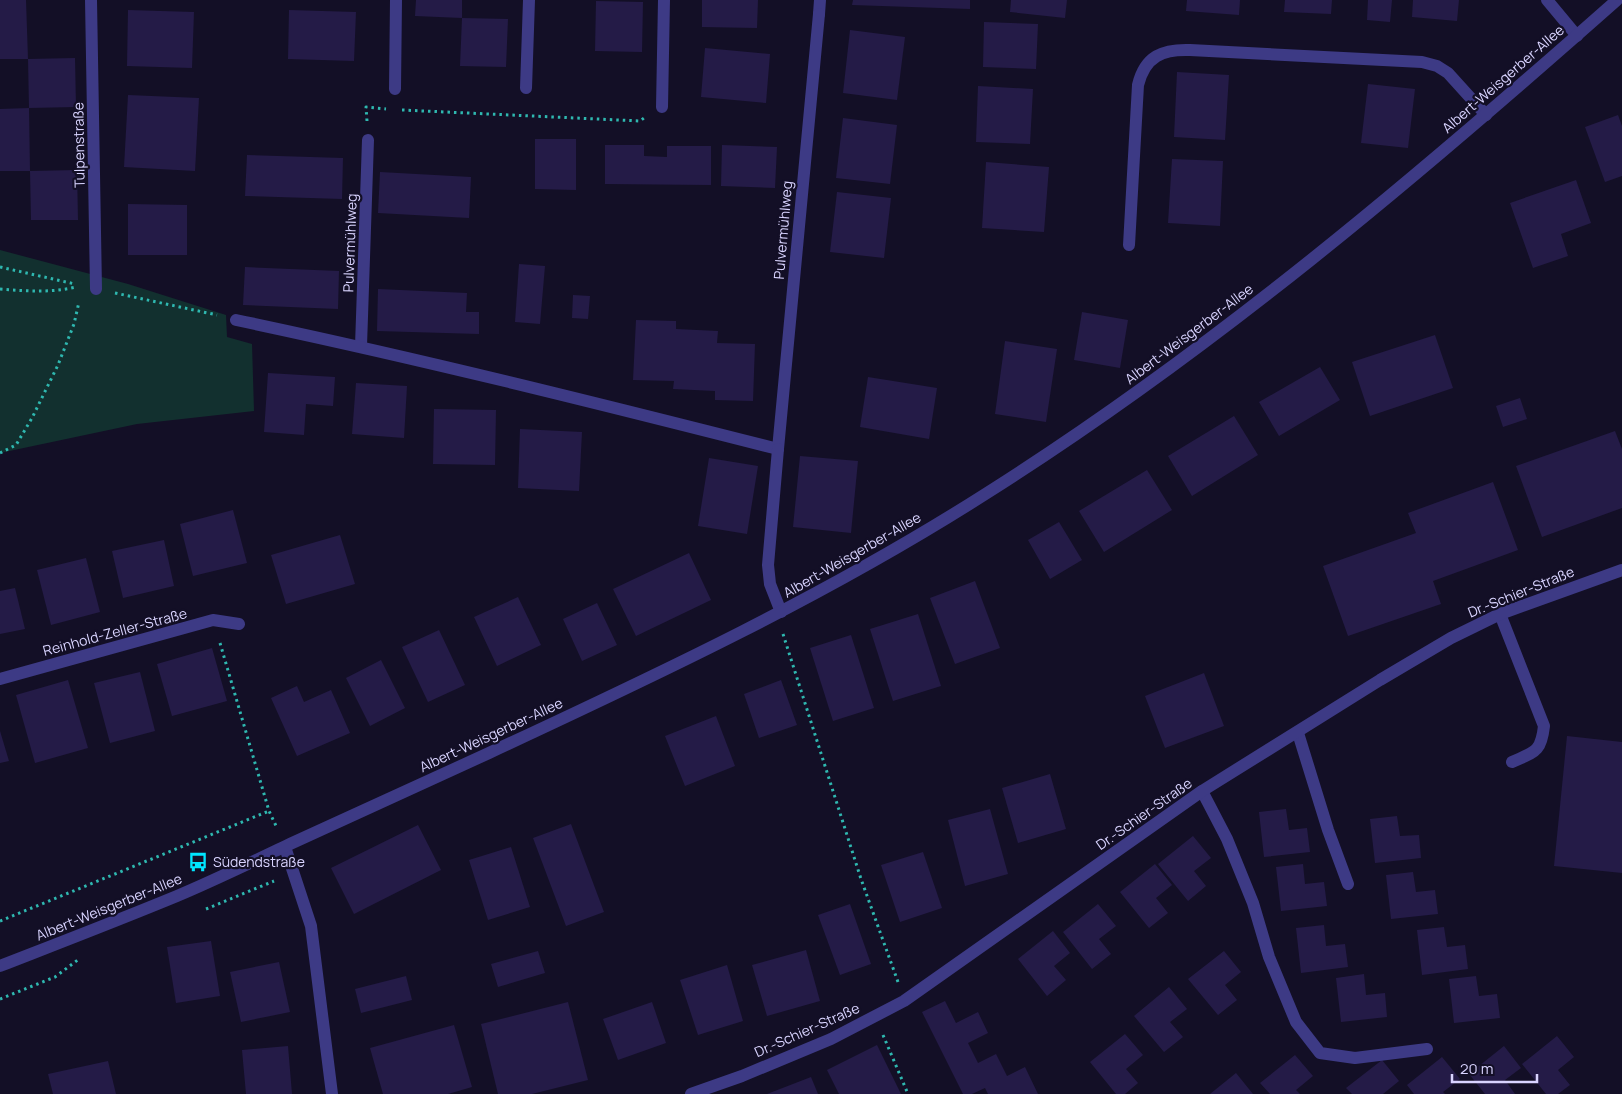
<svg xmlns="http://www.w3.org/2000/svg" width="1622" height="1094" viewBox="0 0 1622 1094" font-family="Manrope,sans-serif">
  <rect width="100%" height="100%" fill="#130f26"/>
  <!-- green -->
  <polygon fill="#12302f" points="0,250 128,284 226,315 227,337 252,344 254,411 137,424 0,453"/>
  <!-- building -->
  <g fill="#241b47">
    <polygon points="0,0 26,0 28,59 0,59"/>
    <polygon points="416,0 462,0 462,18 415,16"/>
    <polygon points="702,0 758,0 757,28 702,27"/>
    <polygon points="853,0 970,0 970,9 852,5"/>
    <polygon points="1011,0 1067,0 1065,18 1010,12"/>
    <polygon points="1187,0 1240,0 1239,15 1186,11"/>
    <polygon points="1285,0 1332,0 1331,14 1284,12"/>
    <polygon points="1368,0 1392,0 1390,22 1367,20"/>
    <polygon points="1413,0 1459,0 1457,21 1412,17"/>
    <polygon points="596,1 643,2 642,52 595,51"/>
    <polygon points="128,10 194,12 192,68 127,66"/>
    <polygon points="289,10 356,12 354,61 288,59"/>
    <polygon points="462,18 508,19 506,67 460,66"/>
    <polygon points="984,22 1038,24 1036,69 983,67"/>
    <polygon points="850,30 905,37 897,100 843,93"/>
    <polygon points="705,48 770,54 766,103 701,97"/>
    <polygon points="75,58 76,107 29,108 28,59"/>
    <polygon points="1177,72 1229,75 1225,140 1174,137"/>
    <polygon points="1368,84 1415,89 1408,148 1361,143"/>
    <polygon points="978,86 1033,89 1030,144 976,142"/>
    <polygon points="128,95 199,98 195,171 124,167"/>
    <polygon points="29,108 30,171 0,171 0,109"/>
    <polygon points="1618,115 1622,126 1622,176 1605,182 1585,127"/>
    <polygon points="843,118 897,125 890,184 836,178"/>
    <polygon points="535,139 576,139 576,190 535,189"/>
    <polygon points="605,145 644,145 644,156 667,157 667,146 711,146 711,185 605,184"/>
    <polygon points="722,145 777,147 775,188 721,186"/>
    <polygon points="247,155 343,158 342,199 245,196"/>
    <polygon points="1172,159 1223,161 1220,226 1168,223"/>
    <polygon points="986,162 1049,167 1044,232 982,228"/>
    <polygon points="77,170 78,220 31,220 30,171"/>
    <polygon points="380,172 471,177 469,218 378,213"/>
    <polygon points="1576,180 1591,223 1561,234 1568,256 1533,268 1510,203"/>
    <polygon points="837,192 891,198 884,258 830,252"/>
    <polygon points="128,204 187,205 187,255 128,255"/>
    <polygon points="519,264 545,266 540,324 515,322"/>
    <polygon points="245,267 339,271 338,309 243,305"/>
    <polygon points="378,289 467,293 466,312 479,312 479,334 377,331"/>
    <polygon points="573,295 590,296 588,319 572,318"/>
    <polygon points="1082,312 1128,320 1120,368 1074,360"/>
    <polygon points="636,320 676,321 676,329 718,331 717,343 755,344 753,401 715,400 715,391 673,389 674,381 633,380"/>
    <polygon points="1435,335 1453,388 1370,416 1352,362"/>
    <polygon points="1005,341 1057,349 1046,422 995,414"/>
    <polygon points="1320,367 1340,400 1279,436 1259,402"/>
    <polygon points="268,373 335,377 333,406 306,404 304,435 264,432"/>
    <polygon points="868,377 937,388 929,439 860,427"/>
    <polygon points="356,383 407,386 404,438 352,434"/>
    <polygon points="1520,398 1527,419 1503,427 1496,406"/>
    <polygon points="434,409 496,410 495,465 433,464"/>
    <polygon points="1234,416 1258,455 1192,496 1168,456"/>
    <polygon points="520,429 582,432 579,491 518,488"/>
    <polygon points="1615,431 1622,449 1622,508 1542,537 1516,466"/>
    <polygon points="800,456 858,461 851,533 793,527"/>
    <polygon points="709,458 758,466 747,534 698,526"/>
    <polygon points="1147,470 1172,510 1104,552 1079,511"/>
    <polygon points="1493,482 1518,550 1433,581 1441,604 1348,636 1323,566 1416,533 1408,513"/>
    <polygon points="233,510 247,563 193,576 180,524"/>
    <polygon points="1059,522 1082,560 1050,579 1028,540"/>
    <polygon points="340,535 355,584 286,604 271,555"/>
    <polygon points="164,540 174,586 123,598 112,551"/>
    <polygon points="689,553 711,600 636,636 613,589"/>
    <polygon points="86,558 100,612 51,625 37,570"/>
    <polygon points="975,581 1000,648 955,664 930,598"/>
    <polygon points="15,588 25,629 0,634 0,591"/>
    <polygon points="518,597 541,645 497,666 474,617"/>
    <polygon points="597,603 617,645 582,661 563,619"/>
    <polygon points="918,614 941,686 893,701 870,629"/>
    <polygon points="439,630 465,685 428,702 402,647"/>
    <polygon points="851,635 874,708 833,721 810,648"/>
    <polygon points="212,648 227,701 172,716 157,664"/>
    <polygon points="381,660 405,708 370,726 346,678"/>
    <polygon points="140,672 155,731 110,743 94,683"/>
    <polygon points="1204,673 1224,726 1165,748 1145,696"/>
    <polygon points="68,680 88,748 35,763 16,695"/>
    <polygon points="781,680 797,725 759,738 744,694"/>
    <polygon points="297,686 304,702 331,690 350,733 297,756 271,698"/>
    <polygon points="716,716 735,766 685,786 665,736"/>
    <polygon points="0,731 9,761 0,763"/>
    <polygon points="1567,736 1622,742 1622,873 1554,866"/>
    <polygon points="1050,774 1066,829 1018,843 1002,788"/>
    <polygon points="990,809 1008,874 965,886 948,820"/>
    <polygon points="1286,809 1289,830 1307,828 1310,852 1264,857 1259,812"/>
    <polygon points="1397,816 1400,836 1419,835 1421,858 1375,863 1370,819"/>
    <polygon points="571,824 604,912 566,926 533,838"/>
    <polygon points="418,825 441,870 354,914 331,868"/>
    <polygon points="1193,836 1211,858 1194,871 1206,886 1188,901 1158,864"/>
    <polygon points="511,847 530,907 488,920 469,860"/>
    <polygon points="923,852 942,908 900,922 881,865"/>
    <polygon points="1155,864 1172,885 1156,898 1168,913 1149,928 1120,892"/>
    <polygon points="1303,864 1305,884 1324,882 1327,906 1281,911 1276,867"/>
    <polygon points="1413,872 1416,892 1435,890 1438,914 1391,919 1386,875"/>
    <polygon points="850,904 871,964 840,975 818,915"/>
    <polygon points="1098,904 1116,926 1099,939 1111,954 1092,969 1063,932"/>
    <polygon points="1324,925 1326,946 1345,944 1348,967 1301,973 1296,928"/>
    <polygon points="1444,927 1447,947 1465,945 1468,969 1422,975 1417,930"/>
    <polygon points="1053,931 1070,953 1054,966 1066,980 1047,996 1018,959"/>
    <polygon points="211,941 220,996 176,1003 167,947"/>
    <polygon points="806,950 820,1001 767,1016 752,965"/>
    <polygon points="538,951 545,973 498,987 491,964"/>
    <polygon points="1224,951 1241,972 1225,985 1237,1000 1218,1015 1188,979"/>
    <polygon points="279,962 290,1012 241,1022 230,972"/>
    <polygon points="727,965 743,1021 698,1035 680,980"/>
    <polygon points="1364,974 1366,995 1385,993 1387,1017 1341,1022 1336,978"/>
    <polygon points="406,976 412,1000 361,1013 355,989"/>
    <polygon points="1476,976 1479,996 1497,994 1500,1018 1454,1023 1449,979"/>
    <polygon points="1169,987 1187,1009 1170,1022 1183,1037 1164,1052 1134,1016"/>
    <polygon points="945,1001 956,1023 978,1012 988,1033 968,1043 978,1063 996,1054 1007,1076 1025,1067 1038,1094 988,1094 985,1088 972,1094 963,1094 922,1012"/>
    <polygon points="568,1002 588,1080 532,1094 498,1094 481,1024"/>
    <polygon points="652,1002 666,1043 618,1060 603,1019"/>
    <polygon points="454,1025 472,1087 448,1094 383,1094 370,1048"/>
    <polygon points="1125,1034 1143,1055 1126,1069 1138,1083 1125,1094 1116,1094 1090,1062"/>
    <polygon points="1557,1036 1574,1057 1558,1070 1570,1085 1558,1094 1546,1094 1522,1064"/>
    <polygon points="877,1045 901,1094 839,1094 827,1070"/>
    <polygon points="288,1046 292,1094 246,1094 242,1050"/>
    <polygon points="1504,1046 1521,1068 1505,1080 1515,1094 1485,1094 1469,1074"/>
    <polygon points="1295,1055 1313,1076 1296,1090 1300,1094 1270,1094 1260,1083"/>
    <polygon points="1442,1057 1460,1079 1443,1092 1445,1094 1414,1094 1407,1085"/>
    <polygon points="1382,1060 1399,1081 1383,1094 1352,1094 1346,1088"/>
    <polygon points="108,1061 116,1094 53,1094 48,1074"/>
    <polygon points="1236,1073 1253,1094 1210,1094"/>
    <polygon points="811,1077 818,1094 767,1094"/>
  </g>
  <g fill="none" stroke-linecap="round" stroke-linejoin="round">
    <!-- path -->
    <g stroke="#2fb8b0" stroke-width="3" stroke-dasharray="2.5 4" stroke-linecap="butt">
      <polyline points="402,110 640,121 644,118"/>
      <polyline points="367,121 366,107 386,109"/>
      <polyline points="0,267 75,284"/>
      <path d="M 0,289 C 26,291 51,293 76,287"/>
      <polyline points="115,293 217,315"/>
      <polyline points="0,453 16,445 32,418 58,365 74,324 79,302"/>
      <polyline points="783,634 861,879 898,982"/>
      <polyline points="220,643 269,811 277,828"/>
      <polyline points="206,909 274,881"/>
      <polyline points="0,921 269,811"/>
      <polyline points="0,999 55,977 79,959"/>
      <polyline points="883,1035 908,1094"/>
    </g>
    <!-- lane -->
    <g stroke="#3d3a85" stroke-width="12">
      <polyline points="819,14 820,0"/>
      <polyline points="526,88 529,0"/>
      <polyline points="395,89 396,0"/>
      <path d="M 1129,245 L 1138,85 C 1145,56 1163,49 1190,50 L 1422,62 L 1437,66 L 1448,73 L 1486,115"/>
      <polyline points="361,346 368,140"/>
      <path d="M 1500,614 L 1544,726 C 1541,753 1534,752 1512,762"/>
      <polyline points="1298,733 1328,830 1348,884"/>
      <polyline points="1202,791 1227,839 1253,903 1269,957 1296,1022 1320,1053 1355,1058 1427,1049"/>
    </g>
    <!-- street -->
    <g stroke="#3d3a85" stroke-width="12">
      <polyline points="91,0 96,289"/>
      <polyline points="1547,0 1577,36"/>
      <polyline points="662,107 664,0"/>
      <path d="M 236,320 C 417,358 597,403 778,449 L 819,14"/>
      <polyline points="778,449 768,565 770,584 781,612"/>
      <polyline points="0,679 213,620 239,624"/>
      <polyline points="285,847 311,926 332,1094"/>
      <path d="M 0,966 C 59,943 119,920 177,896 C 215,880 252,862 290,844 C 356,814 423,783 489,753 C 659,674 829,594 987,493 C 1213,350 1417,177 1617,0"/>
      <polyline points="691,1094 742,1076 831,1039 904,1001 1202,791 1380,680 1451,638 1500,614 1622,570"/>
    </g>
  </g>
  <!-- icons -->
  <defs>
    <symbol id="bus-bare" viewBox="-9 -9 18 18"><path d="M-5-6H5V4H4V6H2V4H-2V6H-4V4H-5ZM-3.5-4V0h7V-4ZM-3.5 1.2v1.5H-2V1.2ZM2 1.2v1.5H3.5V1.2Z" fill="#00e5ff" stroke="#130f26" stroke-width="2.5" paint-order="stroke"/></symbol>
  </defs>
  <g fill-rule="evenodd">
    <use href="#bus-bare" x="184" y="848" width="28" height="28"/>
  </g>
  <g text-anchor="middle" stroke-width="4.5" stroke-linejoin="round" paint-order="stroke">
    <!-- street labels -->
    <g font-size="14" fill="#d9d4ff" stroke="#130f26">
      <text transform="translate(1503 79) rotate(-41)" y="5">Albert-Weisgerber-Allee</text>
      <text transform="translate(79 145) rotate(-91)" y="5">Tulpenstraße</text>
      <text transform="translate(783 230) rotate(-85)" y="5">Pulvermühlweg</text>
      <text transform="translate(350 243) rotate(-88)" y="5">Pulvermühlweg</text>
      <text transform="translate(1189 334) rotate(-37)" y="5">Albert-Weisgerber-Allee</text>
      <text transform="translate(852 555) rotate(-30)" y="5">Albert-Weisgerber-Allee</text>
      <text transform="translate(1521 592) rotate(-22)" y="5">Dr.-Schier-Straße</text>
      <text transform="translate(115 632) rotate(-15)" y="5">Reinhold-Zeller-Straße</text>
      <text transform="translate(491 735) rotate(-25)" y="5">Albert-Weisgerber-Allee</text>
      <text transform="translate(1144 814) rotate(-35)" y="5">Dr.-Schier-Straße</text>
      <text transform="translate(109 907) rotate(-22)" y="5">Albert-Weisgerber-Allee</text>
      <text transform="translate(807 1030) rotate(-24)" y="5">Dr.-Schier-Straße</text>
    </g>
    <!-- poi labels -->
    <g font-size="14" fill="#d9d4ff" stroke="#130f26" text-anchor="start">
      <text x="213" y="867">Südendstraße</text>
    </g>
  </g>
  <!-- scale -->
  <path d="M1452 1074v8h85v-8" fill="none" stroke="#d9d4ff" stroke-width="2.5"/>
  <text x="1460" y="1074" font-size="15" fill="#d9d4ff" stroke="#130f26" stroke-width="4" paint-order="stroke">20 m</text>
</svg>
